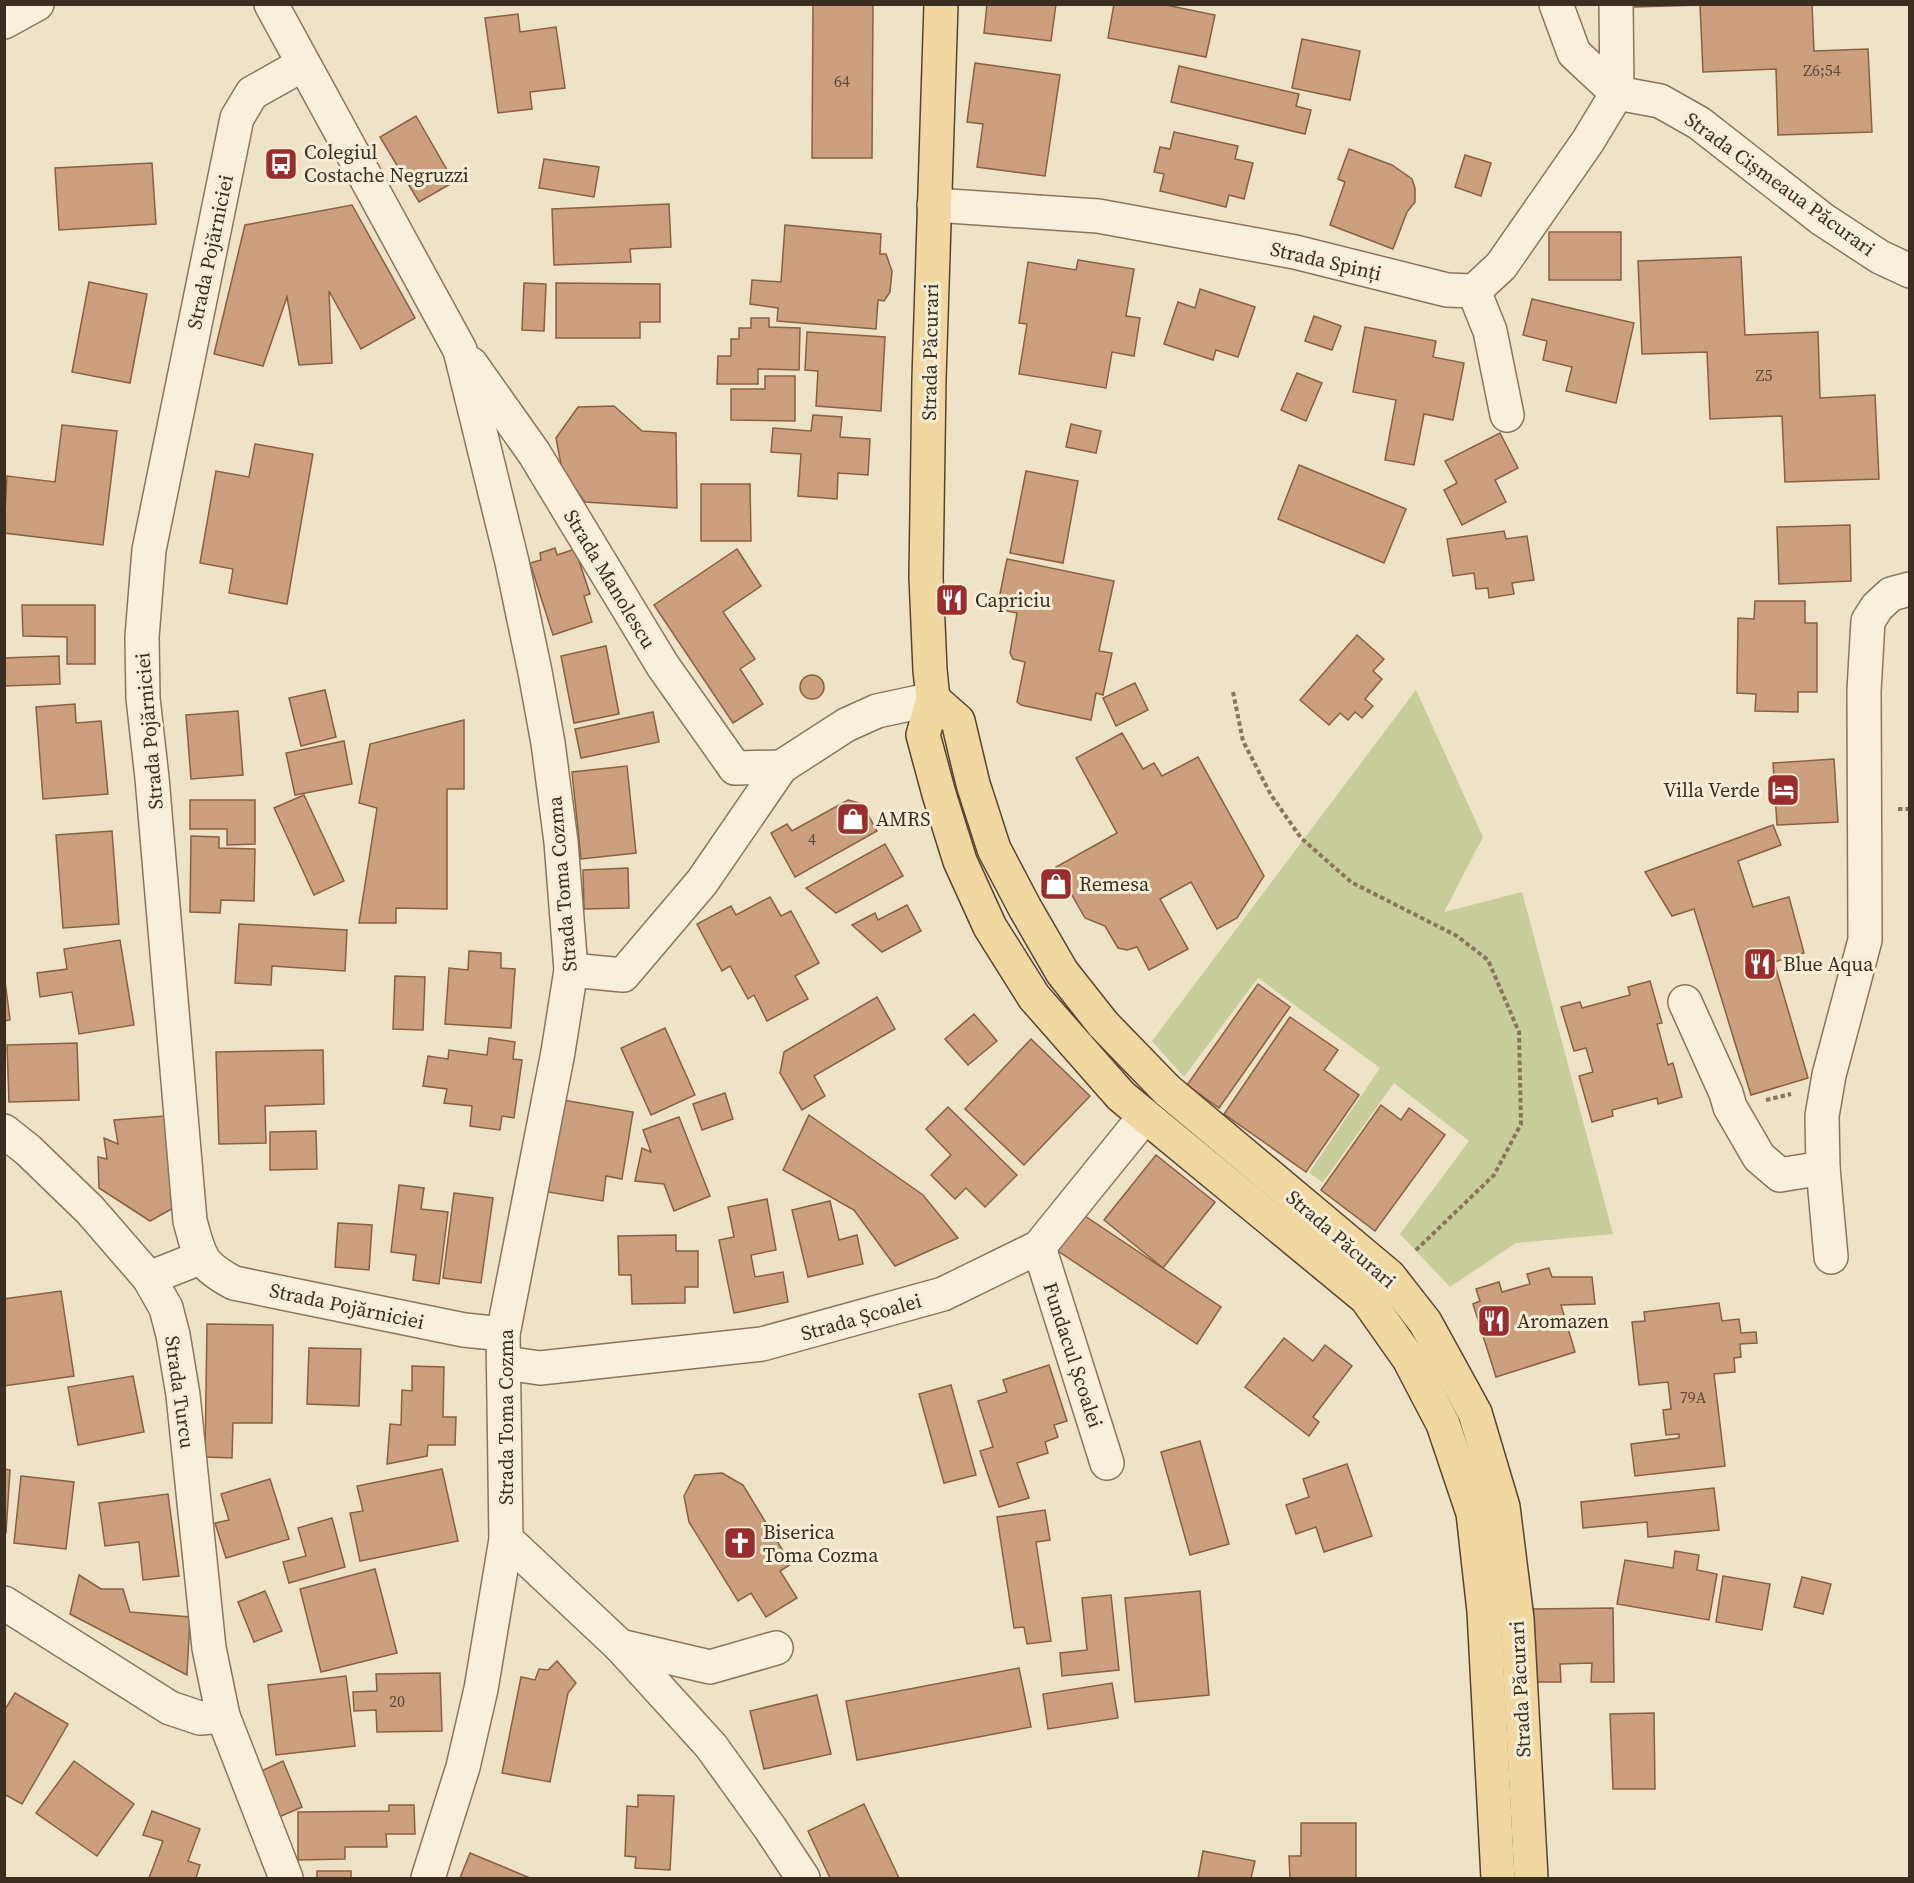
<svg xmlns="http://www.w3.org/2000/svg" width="1914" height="1883" viewBox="0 0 1914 1883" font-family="'Source Serif 4',serif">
  <rect width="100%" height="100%" fill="#eee3c7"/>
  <!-- green -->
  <polygon fill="#c7cd9b" points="1416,690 1483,837 1444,912 1522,892 1613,1234 1516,1243 1450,1287 1400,1234 1469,1141 1394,1083 1323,1182 1309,1173 1380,1068 1258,978 1184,1077 1152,1041"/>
  <!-- building -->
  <g fill="#cc9f7e" stroke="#8a5f42" stroke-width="1.5">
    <polygon points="813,4 873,4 872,158 812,158"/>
    <polygon points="987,4 1056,4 1051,41 984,33"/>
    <polygon points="1114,4 1161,4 1215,15 1206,57 1108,38"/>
    <polygon points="1635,4 1812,4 1814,51 1868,49 1872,132 1778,135 1776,69 1703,72 1700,5 1635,7"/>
    <polygon points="518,14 520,32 556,27 565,88 530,92 532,109 498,113 485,18"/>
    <polygon points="1302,39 1360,51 1350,100 1292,88"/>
    <polygon points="975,63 1060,75 1045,176 977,167 983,124 967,122"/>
    <polygon points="1179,66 1299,94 1296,106 1311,110 1305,134 1171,102"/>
    <polygon points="416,116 454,182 419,202 380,137"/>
    <polygon points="1174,132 1238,146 1235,159 1253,163 1244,199 1229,195 1226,207 1160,191 1164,174 1154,172 1160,147 1170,149"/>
    <polygon points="1349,149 1392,165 1412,179 1415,188 1415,202 1407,212 1393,249 1330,225 1345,182 1338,179"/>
    <polygon points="1465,155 1491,163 1481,196 1455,187"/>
    <polygon points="544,159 599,167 594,197 539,188"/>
    <polygon points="152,163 156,224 59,230 55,168"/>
    <polygon points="669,204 671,247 630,249 631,262 554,265 552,209"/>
    <polygon points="352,205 415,318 361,349 329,291 332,363 299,365 287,297 263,366 214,354 245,225"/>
    <polygon points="785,225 881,234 880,254 886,254 892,271 890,292 884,301 878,300 876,329 777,321 778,308 750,304 752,280 781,282"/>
    <rect x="1549" y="232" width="72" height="48"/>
    <polygon points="1741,257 1745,335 1818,332 1820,398 1875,395 1879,479 1785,482 1782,416 1710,419 1707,352 1642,354 1638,261"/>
    <polygon points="1078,260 1134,269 1126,316 1140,318 1134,356 1112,352 1106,388 1019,374 1027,324 1019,323 1028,262 1076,270"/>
    <polygon points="89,282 147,294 130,383 72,372"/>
    <polygon points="524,283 546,284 544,331 522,330"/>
    <polygon points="556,283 660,284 660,322 640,322 640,338 556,338"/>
    <polygon points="1200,289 1255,307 1238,357 1216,350 1213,360 1164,344 1178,302 1195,308"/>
    <polygon points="1532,299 1634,323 1616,403 1566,391 1572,367 1543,360 1547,341 1523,335"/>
    <polygon points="1314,316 1341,326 1332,350 1305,341"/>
    <polygon points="751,318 769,318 769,327 800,328 799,370 758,369 758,384 717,384 718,356 731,356 731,339 739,339 739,328 751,328"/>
    <polygon points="1365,327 1436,341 1433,357 1464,363 1453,420 1424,414 1414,465 1385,460 1396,400 1353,392"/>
    <polygon points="807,332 885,337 881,411 816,406 818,371 805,370"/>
    <polygon points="1297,373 1322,383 1306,421 1281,410"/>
    <polygon points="765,376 795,376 795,421 731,420 731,389 765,389"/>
    <polygon points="614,406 642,431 676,433 677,508 585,502 562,470 556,438 578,407"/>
    <polygon points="813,415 842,417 840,437 870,439 868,475 838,473 837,499 798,496 801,454 771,452 773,428 811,431"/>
    <polygon points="1071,424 1101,431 1096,453 1066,447"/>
    <polygon points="62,425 117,431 103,545 4,533 7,476 55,482"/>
    <polygon points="1500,433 1518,468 1495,480 1506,502 1462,525 1444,490 1457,483 1445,461"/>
    <polygon points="255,444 313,454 287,604 229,593 233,569 200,563 216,471 249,477"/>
    <polygon points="1299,465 1406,509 1384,563 1278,519"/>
    <polygon points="1026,471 1078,481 1063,563 1010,553"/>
    <polygon points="701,484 750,484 751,541 701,541"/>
    <polygon points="1850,525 1851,581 1779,584 1777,527"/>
    <polygon points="1504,531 1506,539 1527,536 1534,580 1512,583 1514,594 1489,598 1488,588 1476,589 1474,573 1453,576 1447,539"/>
    <polygon points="555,548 557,555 575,549 590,594 584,596 592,622 553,635 530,563 541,560 540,553"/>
    <polygon points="737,549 761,586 723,612 755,659 740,669 763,704 733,723 654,605"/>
    <polygon points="1007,559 1114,581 1099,651 1112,653 1103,695 1096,693 1091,720 1021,705 1017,702 1025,662 1013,659 1010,653 1017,613 997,609"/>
    <polygon points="1755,601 1805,601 1805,623 1817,623 1817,692 1798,692 1798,712 1755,711 1756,694 1737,693 1738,618 1754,619"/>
    <polygon points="22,605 95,605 95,664 67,664 67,637 23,636"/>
    <polygon points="1357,635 1384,659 1373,671 1382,679 1365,699 1373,706 1362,718 1355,712 1348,720 1340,713 1329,725 1300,700"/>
    <polygon points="606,646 619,714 574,723 561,656"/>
    <polygon points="59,656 60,684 4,686 4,658"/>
    <circle cx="812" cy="687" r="12"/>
    <polygon points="1135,683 1148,710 1116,726 1103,698"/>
    <polygon points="325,690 336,737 301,746 289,698"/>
    <polygon points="75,704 76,723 101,721 108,794 43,799 36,707"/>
    <polygon points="238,711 243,775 191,779 186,715"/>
    <polygon points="653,712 659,742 581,758 575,729"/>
    <polygon points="464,720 464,789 447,789 447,909 396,908 396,923 359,923 377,808 359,803 370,744"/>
    <polygon points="1122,733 1143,769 1154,763 1162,776 1198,757 1264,876 1237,918 1217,929 1191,882 1160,899 1188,949 1149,970 1137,947 1127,950 1118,948 1105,926 1085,918 1056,867 1117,833 1076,758"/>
    <polygon points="344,741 352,784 295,795 286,753"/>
    <polygon points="1834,759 1838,822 1777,825 1773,763"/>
    <polygon points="627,766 636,853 581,859 572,772"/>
    <polygon points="304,795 344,881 314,895 274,808"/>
    <polygon points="190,800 255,800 255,844 227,845 227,829 190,829"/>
    <polygon points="848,800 862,804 877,831 795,877 771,833 787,824 792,831"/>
    <polygon points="1773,825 1781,845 1738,861 1753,907 1789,897 1804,953 1774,962 1808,1078 1751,1095 1694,909 1672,916 1645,872"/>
    <polygon points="112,831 119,924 63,928 56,835"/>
    <polygon points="191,836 219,837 219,848 255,849 254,901 221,900 220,913 190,912"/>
    <polygon points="885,844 903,876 836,913 806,888"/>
    <polygon points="628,868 629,908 584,909 583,870"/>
    <polygon points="770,897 781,916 791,911 819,963 795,976 808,999 767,1021 754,995 748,999 730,966 722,971 697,924 731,906 736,915"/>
    <polygon points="907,905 921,931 882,952 852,925 875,913 878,920"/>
    <polygon points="239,924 347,930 345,971 272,966 271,985 235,983"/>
    <polygon points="120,940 134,1025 79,1034 72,992 40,997 37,973 67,969 64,949"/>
    <polygon points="469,951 501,953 501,968 515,969 511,1028 445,1024 449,968 468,970"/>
    <polygon points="4,973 10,1020 4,1021"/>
    <polygon points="395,976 425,977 423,1030 393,1029"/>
    <polygon points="1650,981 1662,1023 1657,1024 1668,1065 1673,1063 1682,1097 1658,1104 1657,1098 1612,1110 1613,1116 1592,1122 1579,1076 1593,1072 1586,1048 1574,1051 1561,1007 1580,1002 1582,1008 1630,995 1628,987"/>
    <polygon points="1258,984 1290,1007 1219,1108 1187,1085"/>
    <polygon points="877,997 895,1029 814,1076 825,1096 802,1110 780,1073 784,1052"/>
    <polygon points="974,1014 997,1041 968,1065 945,1039"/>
    <polygon points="1290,1017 1338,1050 1324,1070 1359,1095 1306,1172 1224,1114"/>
    <polygon points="665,1028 695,1095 651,1115 621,1048"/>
    <polygon points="489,1038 515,1042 513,1059 522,1060 514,1118 502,1116 500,1130 470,1126 472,1106 444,1103 447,1089 423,1086 428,1056 448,1059 449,1050 487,1055"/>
    <polygon points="1031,1039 1090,1096 1024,1165 965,1109"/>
    <polygon points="77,1043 79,1100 9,1102 7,1045"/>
    <polygon points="323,1050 324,1104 265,1106 266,1143 219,1144 216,1052"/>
    <polygon points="725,1093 733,1119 702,1130 693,1104"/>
    <polygon points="563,1100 633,1112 622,1179 606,1176 603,1201 548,1192"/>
    <polygon points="1381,1105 1401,1120 1409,1108 1445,1135 1375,1231 1321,1190"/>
    <polygon points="948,1107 1017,1175 985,1207 966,1188 955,1199 931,1175 951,1155 926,1129"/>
    <polygon points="809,1115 923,1195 958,1238 895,1266 854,1210 783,1170"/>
    <polygon points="165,1116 175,1207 150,1221 99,1188 98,1157 107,1159 104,1138 118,1144 114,1120"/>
    <polygon points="679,1117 710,1196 674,1211 664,1184 635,1181 642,1148 651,1152 643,1130"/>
    <polygon points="316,1131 317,1169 270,1170 270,1132"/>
    <polygon points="1156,1155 1215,1202 1163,1268 1104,1220"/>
    <polygon points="399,1185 424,1188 421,1209 448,1212 439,1284 413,1280 416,1255 391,1252"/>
    <polygon points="454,1193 493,1198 481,1283 443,1278"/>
    <polygon points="767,1199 776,1250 751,1255 755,1277 783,1272 788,1302 734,1313 719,1240 734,1237 728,1207"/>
    <polygon points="830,1201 839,1240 857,1235 863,1264 808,1277 792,1210"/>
    <polygon points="1082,1214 1221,1307 1197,1344 1058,1251"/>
    <polygon points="338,1223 372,1225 369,1270 335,1267"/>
    <polygon points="676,1235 676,1251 698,1251 698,1287 685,1287 685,1303 632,1304 631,1275 619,1275 618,1236"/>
    <polygon points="1549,1268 1552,1277 1592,1277 1595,1304 1561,1305 1575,1352 1496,1377 1473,1304 1480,1301 1476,1289 1499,1282 1502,1292 1530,1284 1527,1274"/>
    <polygon points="61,1291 74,1376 4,1386 4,1299"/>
    <polygon points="1719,1303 1722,1321 1739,1319 1741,1333 1756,1332 1757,1343 1740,1344 1741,1357 1734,1358 1735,1372 1714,1374 1725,1466 1635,1476 1631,1444 1679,1438 1679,1434 1666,1435 1663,1410 1671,1409 1668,1382 1639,1385 1632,1322 1645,1321 1644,1312"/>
    <polygon points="207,1324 273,1325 272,1423 233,1423 232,1458 205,1457"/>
    <polygon points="1284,1338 1313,1361 1325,1345 1352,1366 1313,1417 1319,1422 1309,1436 1245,1387"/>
    <polygon points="309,1348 361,1349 359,1406 307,1404"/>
    <polygon points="1049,1365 1067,1421 1054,1425 1058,1437 1045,1442 1048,1453 1017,1463 1029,1498 999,1507 980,1451 993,1447 978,1401 1007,1392 1003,1380"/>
    <polygon points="412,1366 444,1367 443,1417 456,1417 455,1445 428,1445 427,1456 387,1464 390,1424 401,1425 402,1390 412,1391"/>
    <polygon points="133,1376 144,1432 78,1445 68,1387"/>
    <polygon points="951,1385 976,1475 944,1483 919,1394"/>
    <polygon points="1200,1441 1229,1544 1190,1555 1161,1452"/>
    <polygon points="1347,1464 1372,1536 1324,1552 1316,1527 1296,1534 1286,1505 1309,1497 1303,1479"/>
    <polygon points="4,1469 10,1470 6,1533 4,1533"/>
    <polygon points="442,1469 458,1541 360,1561 350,1513 363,1511 357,1486"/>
    <polygon points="722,1473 743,1485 791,1564 780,1571 797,1598 766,1617 751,1593 738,1601 689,1522 684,1496 695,1475"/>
    <polygon points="21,1476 74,1482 66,1549 14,1543"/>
    <polygon points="270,1479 289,1539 226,1558 215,1523 229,1520 221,1494"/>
    <polygon points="1714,1488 1719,1530 1648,1537 1647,1522 1583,1528 1581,1502"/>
    <polygon points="168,1494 179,1576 143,1580 139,1542 105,1546 99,1503"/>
    <polygon points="1045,1510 1050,1540 1036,1542 1051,1641 1027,1644 1024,1627 1014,1628 997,1517"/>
    <polygon points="332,1518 345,1567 289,1583 283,1562 306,1556 298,1528"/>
    <polygon points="1675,1551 1699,1555 1697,1570 1717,1574 1709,1620 1617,1604 1625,1560 1673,1568"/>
    <polygon points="375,1569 397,1653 321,1672 300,1589"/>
    <polygon points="79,1575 101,1589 123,1589 130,1612 190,1617 187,1675 70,1614"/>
    <polygon points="1723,1576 1770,1584 1762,1630 1716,1622"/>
    <polygon points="1802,1577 1831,1584 1823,1614 1794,1607"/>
    <polygon points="265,1591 282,1631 254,1642 238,1602"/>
    <polygon points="1200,1591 1209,1695 1135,1702 1125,1598"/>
    <polygon points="1111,1595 1119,1670 1062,1676 1060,1653 1087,1650 1082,1598"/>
    <polygon points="1613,1608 1614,1682 1591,1682 1592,1663 1560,1664 1561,1682 1534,1682 1533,1609"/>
    <polygon points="557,1661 576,1683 568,1693 550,1782 502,1773 521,1677 535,1680 539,1669 548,1670"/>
    <polygon points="1019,1668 1031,1727 857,1760 846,1701"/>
    <polygon points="440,1673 442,1731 377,1732 376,1710 354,1711 353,1692 377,1691 376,1674"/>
    <polygon points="346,1676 355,1746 276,1755 268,1685"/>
    <polygon points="1112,1683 1118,1718 1048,1729 1043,1694"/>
    <polygon points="15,1693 68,1724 22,1804 4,1794 4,1711"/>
    <polygon points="817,1695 831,1754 764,1769 750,1711"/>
    <polygon points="1654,1713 1655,1789 1613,1789 1610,1714"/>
    <polygon points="74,1761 134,1804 97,1856 36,1813"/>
    <polygon points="283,1761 302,1807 279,1817 259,1772"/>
    <polygon points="638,1795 674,1796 670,1870 635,1868 636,1857 625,1856 627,1806 638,1807"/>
    <polygon points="864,1804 899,1878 830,1878 808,1831"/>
    <polygon points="389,1805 414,1805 415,1834 386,1834 387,1847 345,1847 345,1859 298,1860 298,1812 389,1811"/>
    <polygon points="152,1811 200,1829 188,1861 200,1865 196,1878 149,1878 163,1841 143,1835"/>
    <polygon points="1301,1823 1356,1823 1356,1878 1290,1878 1289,1856 1301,1856"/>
    <polygon points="1203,1851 1255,1861 1251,1878 1198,1878"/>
    <polygon points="470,1853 530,1878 460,1878"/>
    <rect x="317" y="1871" width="34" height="7"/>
  </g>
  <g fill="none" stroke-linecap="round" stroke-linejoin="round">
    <defs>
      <g id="minor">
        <polyline points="271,4 460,350 512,562 535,672 548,743 561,842 571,970 558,1052 503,1334 506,1539 481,1689 463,1767 428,1878"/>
        <polyline points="1556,4 1574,53 1617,93 1660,101 1699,123 1822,219 1880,257 1910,271"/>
        <polyline points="1616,4 1617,93"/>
        <polyline points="4,22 37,4"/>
        <path d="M 302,65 L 252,93 L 237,118 L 149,550 L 142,637 L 143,698 L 152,778 L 190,1221 C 200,1257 200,1265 234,1283 L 464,1330 L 503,1334"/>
        <polyline points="934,205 1098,216 1295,252 1447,290 1474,291 1501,266 1588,141 1617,93"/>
        <polyline points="1474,291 1490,331 1507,415"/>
        <polyline points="471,364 534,453 663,666 735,768 781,767"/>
        <polyline points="571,970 623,975 702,882 781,767 846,725 877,711 933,699"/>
        <polyline points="1685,1002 1726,1093 1730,1107 1759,1157 1780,1175 1823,1168"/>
        <polyline points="4,1131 28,1150 90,1210 149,1278 166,1308 173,1335 183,1395 209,1648 223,1716 286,1878"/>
        <polyline points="1039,1247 1107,1463"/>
        <polyline points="1831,1257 1823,1168 1822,1116 1829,1075 1865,940 1864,691 1868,621 1877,607 1891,594 1910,589"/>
        <polyline points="149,1278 200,1258"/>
        <polyline points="505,1363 540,1368 762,1344 943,1294 1039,1247 1145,1116"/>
        <polyline points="506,1539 620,1646 711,1746 770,1828 803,1878"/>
        <polyline points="4,1603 170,1708 200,1718 223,1716"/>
        <polyline points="620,1646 710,1667 776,1648"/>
      </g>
      <g id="major">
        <polyline points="941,4 929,379 926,577 930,670 933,699 923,735 939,794 960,861 990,927 1034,997 1121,1096 1366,1298 1409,1359 1443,1424 1473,1513 1484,1611 1498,1878"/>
        <polyline points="933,699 958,721 973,784 994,849 1025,908 1062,972 1103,1024 1167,1090 1389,1276 1425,1322 1475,1413 1503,1507 1517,1619 1531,1878"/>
      </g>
    </defs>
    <!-- minor casing -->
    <use href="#minor" stroke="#8a755c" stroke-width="36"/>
    <!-- major casing -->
    <use href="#major" stroke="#594330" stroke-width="36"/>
    <!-- path -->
    <g stroke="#8a755c" stroke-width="4" stroke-dasharray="4.5 3" stroke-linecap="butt">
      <polyline points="1233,692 1243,741 1271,795 1301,838 1351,882 1457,936 1488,960 1519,1032 1521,1124 1494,1175 1414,1252"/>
      <polyline points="1898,809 1910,809"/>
      <polyline points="1766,1100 1791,1094"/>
    </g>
    <!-- minor -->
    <use href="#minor" stroke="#f9f0db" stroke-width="33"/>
    <!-- major -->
    <use href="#major" stroke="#f1d8a0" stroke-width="33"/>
  </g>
  <!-- icons -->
  <defs>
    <symbol id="bus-square" viewBox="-11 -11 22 22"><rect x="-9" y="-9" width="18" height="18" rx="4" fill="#992d2d" stroke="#f6edd7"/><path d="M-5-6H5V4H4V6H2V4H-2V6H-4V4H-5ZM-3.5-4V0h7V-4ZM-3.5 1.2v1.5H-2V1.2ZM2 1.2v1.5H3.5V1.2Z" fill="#fff"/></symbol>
    <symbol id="restaurant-square" viewBox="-11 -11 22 22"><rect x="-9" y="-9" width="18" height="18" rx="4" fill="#992d2d" stroke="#f6edd7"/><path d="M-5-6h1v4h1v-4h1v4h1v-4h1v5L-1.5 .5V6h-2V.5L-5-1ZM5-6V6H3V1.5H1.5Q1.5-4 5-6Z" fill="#fff"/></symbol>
    <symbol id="hotel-square" viewBox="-11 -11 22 22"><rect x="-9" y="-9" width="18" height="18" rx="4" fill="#992d2d" stroke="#f6edd7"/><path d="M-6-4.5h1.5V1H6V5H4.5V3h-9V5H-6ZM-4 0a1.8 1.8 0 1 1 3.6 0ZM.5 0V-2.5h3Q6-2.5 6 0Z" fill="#fff"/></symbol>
    <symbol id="shop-square" viewBox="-11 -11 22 22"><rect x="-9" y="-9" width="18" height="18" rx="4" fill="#992d2d" stroke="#f6edd7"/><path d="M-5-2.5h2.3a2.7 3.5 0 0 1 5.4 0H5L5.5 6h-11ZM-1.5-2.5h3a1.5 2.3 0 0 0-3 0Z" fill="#fff"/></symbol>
    <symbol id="church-square" viewBox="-11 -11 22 22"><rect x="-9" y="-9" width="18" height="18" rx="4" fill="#992d2d" stroke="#f6edd7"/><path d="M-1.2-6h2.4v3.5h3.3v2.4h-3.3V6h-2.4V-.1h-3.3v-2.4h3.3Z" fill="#fff"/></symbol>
  </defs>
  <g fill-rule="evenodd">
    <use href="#bus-square" x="262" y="145" width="38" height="38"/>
    <use href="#restaurant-square" x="933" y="581" width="38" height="38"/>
    <use href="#hotel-square" x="1764" y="771" width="38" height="38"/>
    <use href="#shop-square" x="834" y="800" width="38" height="38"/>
    <use href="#shop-square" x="1037" y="865" width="38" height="38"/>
    <use href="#restaurant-square" x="1741" y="945" width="38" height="38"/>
    <use href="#restaurant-square" x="1475" y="1302" width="38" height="38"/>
    <use href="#church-square" x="721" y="1524" width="38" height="38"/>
  </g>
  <g text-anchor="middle" stroke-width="6" stroke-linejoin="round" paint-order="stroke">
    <!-- number labels -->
    <g font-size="16" fill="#5f4a38">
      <text x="1822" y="76">Z6;54</text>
      <text x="842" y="87">64</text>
      <text x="1764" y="381">Z5</text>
      <text x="812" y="845">4</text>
      <text x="1693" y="1403">79A</text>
      <text x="397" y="1707">20</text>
    </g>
    <!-- poi labels -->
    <g font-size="20" fill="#3b2d20" stroke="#f6edd7" text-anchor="start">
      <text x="304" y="159">Colegiul<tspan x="304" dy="23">Costache Negruzzi</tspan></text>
      <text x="975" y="607">Capriciu</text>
      <text x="1760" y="797" text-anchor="end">Villa Verde</text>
      <text x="876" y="826">AMRS</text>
      <text x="1079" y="891">Remesa</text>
      <text x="1783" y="971">Blue Aqua</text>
      <text x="1517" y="1328">Aromazen</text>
      <text x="763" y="1539">Biserica<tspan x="763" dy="23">Toma Cozma</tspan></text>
    </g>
    <!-- street labels -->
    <g font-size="20" fill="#3b2d20" stroke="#f6edd7">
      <text transform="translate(1780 184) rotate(36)" y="7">Strada Cișmeaua Păcurari</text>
      <text transform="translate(210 252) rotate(-78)" y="7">Strada Pojărniciei</text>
      <text transform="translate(1326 261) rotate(13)" y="7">Strada Spinți</text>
      <text transform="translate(930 352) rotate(-89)" y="7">Strada Păcurari</text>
      <text transform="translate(610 579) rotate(59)" y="7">Strada Manolescu</text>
      <text transform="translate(149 731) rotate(-95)" y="7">Strada Pojărniciei</text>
      <text transform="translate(562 884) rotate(-95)" y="7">Strada Toma Cozma</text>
      <text transform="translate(1341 1239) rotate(41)" y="7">Strada Păcurari</text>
      <text transform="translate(347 1306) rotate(12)" y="7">Strada Pojărniciei</text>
      <text transform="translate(861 1317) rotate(-16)" y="7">Strada Școalei</text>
      <text transform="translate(1073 1355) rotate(72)" y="7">Fundacul Școalei</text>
      <text transform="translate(180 1392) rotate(82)" y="7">Strada Turcu</text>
      <text transform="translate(506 1417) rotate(-90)" y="7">Strada Toma Cozma</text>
      <text transform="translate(1520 1689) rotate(-93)" y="7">Strada Păcurari</text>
    </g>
  </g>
  <!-- border -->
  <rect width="1914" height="1883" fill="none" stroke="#3b2d20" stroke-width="12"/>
</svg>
